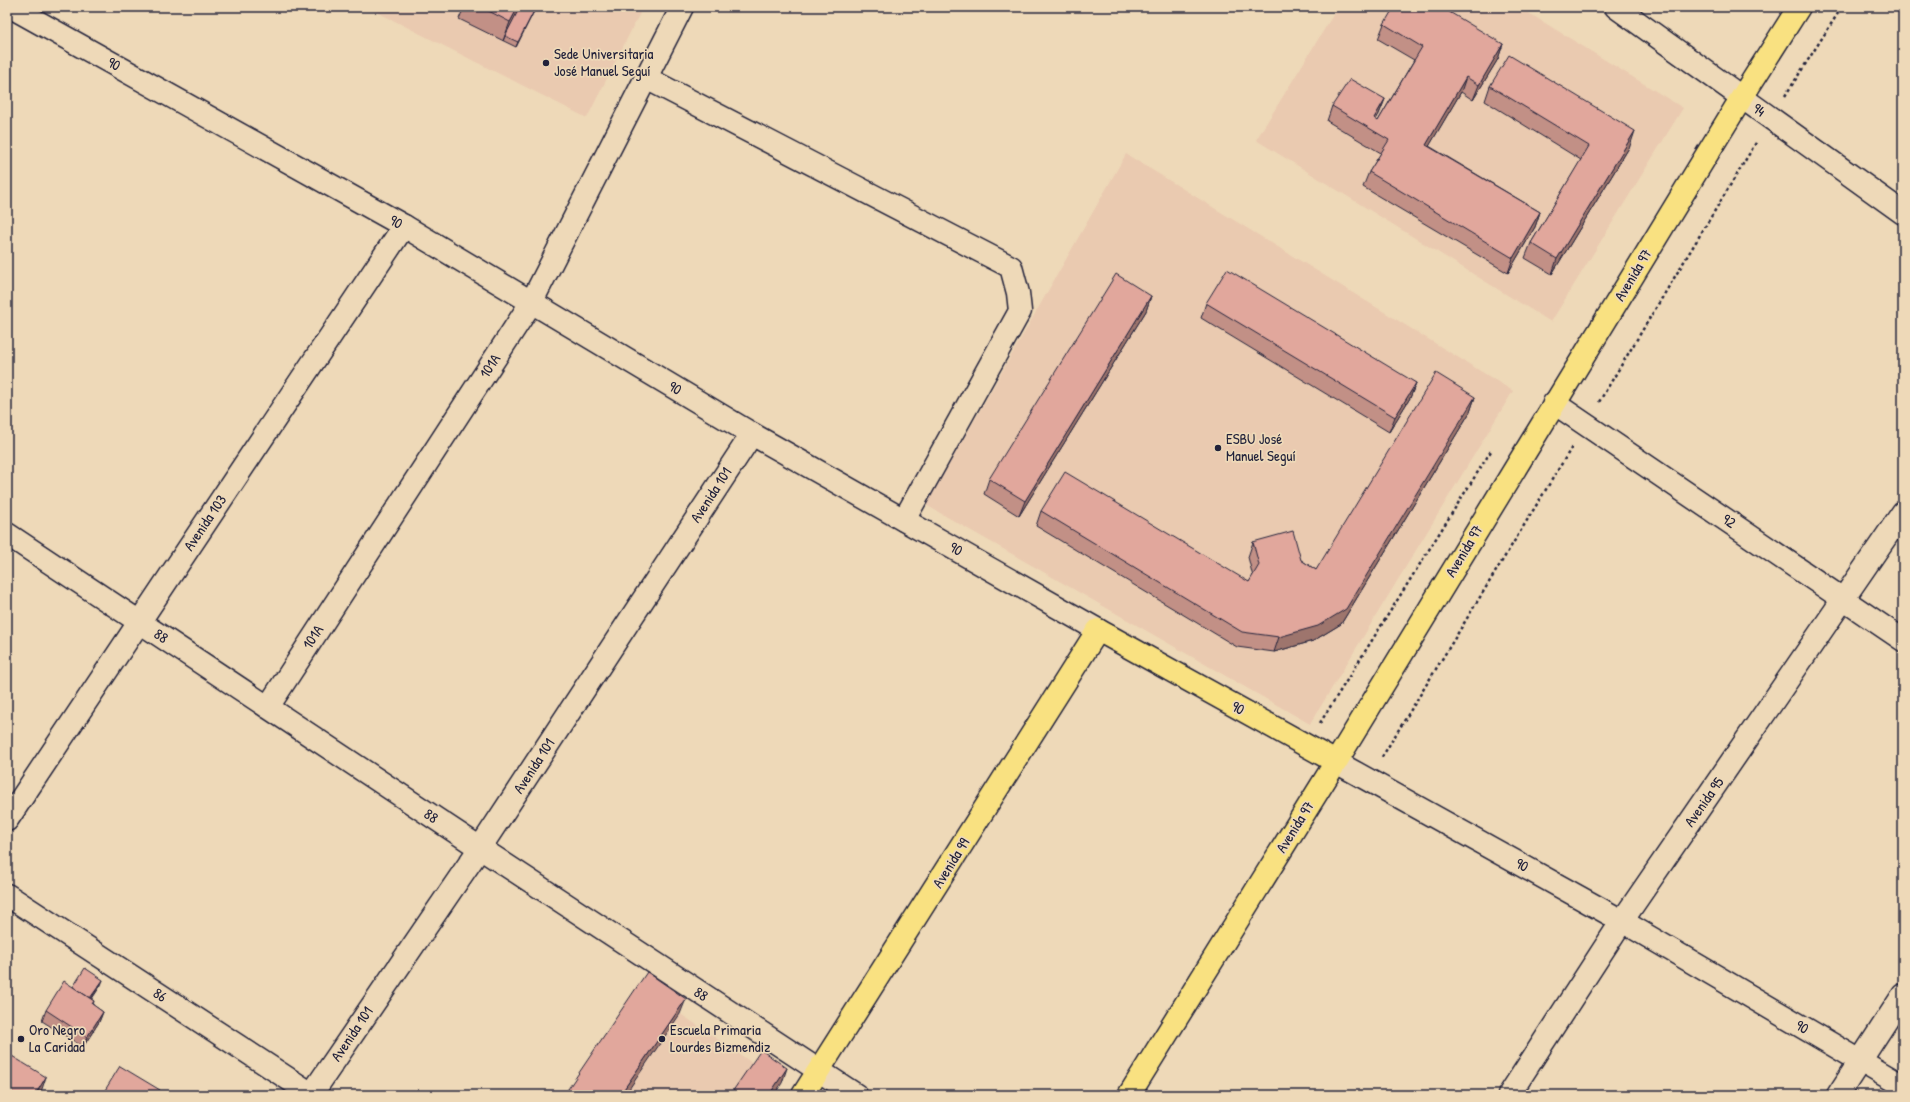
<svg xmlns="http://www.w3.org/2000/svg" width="1910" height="1102" viewBox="0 0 1910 1102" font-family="'Patrick Hand',sans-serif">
  <rect width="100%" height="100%" fill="#eed9b8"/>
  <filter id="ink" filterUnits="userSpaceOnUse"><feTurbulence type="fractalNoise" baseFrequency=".025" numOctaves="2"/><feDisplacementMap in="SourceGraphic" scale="8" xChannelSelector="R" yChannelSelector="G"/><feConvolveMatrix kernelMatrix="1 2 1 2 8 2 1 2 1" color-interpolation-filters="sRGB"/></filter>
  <g filter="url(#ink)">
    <!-- built -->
    <g fill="#eacab0">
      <polygon points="367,7 643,7 587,118"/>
      <polygon points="1338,7 1519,7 1683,108 1551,322 1256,140"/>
      <polygon points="1126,154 1513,391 1310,724 926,505"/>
      <polygon points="641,987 782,1083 774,1095 569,1095"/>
    </g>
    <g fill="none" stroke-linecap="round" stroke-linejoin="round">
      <defs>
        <g id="minor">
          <polyline points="11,7 404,226 752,434 1098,630"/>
          <polyline points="1616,7 1903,213"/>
          <polyline points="646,78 1011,267 1018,293 1020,311 904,520"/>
          <polyline points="1554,403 1903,640"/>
          <polyline points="7,534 480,848 856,1095"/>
          <polyline points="268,707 531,303 682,7"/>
          <polyline points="1336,762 1622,921 1903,1086"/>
          <polyline points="7,820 404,226"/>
          <polyline points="7,895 313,1095"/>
          <polyline points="311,1095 480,848 752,434"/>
          <polyline points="1509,1095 1622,921 1903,512"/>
          <polyline points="1838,1095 1903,995"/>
        </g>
        <g id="major">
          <polyline points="803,1095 1098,630 1336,762"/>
          <polyline points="1129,1095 1336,762 1742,97 1799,7"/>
        </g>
      </defs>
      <!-- minor casing -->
      <use href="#minor" stroke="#22223b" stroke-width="25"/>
      <!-- major casing -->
      <use href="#major" stroke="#22223b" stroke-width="25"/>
      <!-- path -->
      <g stroke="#22223b" stroke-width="2.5" stroke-dasharray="3 3" stroke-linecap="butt">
        <polyline points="1785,96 1842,7"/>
        <polyline points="1599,402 1757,141"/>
        <polyline points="1320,723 1491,451"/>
        <polyline points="1382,757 1572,447"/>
      </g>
      <!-- minor -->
      <use href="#minor" stroke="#eed9b8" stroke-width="22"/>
      <!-- major -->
      <use href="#major" stroke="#f9e181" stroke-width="22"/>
    </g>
    <!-- wall -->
    <g fill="#c29086" stroke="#22223b">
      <polygon points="464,7 536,7 516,47 459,19"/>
      <polygon points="1384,24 1503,44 1498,59 1473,100 1461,92 1429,146 1540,212 1535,227 1508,273 1363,187 1369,172 1381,153 1327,121 1332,106 1385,99 1379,114 1376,119 1378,121 1414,60 1378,39"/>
      <polygon points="1490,86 1630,146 1552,274 1525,258 1531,243 1581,160 1485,101"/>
      <polygon points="1151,296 1146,311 1019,516 984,494 989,479"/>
      <polygon points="1206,303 1416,383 1410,398 1389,432 1201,318"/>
      <polygon points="1475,397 1470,412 1341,624 1313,641 1274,652 1237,647 1036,526 1041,511 1249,582 1253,577 1248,557 1253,542 1301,560 1316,570"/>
      <polygon points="101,985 91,999 94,1001 93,1005 103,1012 99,1022 83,1047 42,1021 46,1010"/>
    </g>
    <!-- shaded-wall -->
    <g fill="#9e756d" stroke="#22223b">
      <polygon points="518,7 521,7 505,36 503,41 510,22"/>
      <polygon points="536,7 516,47 518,42"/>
      <polygon points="1503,44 1498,59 1473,100 1479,85"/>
      <polygon points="1466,77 1461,92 1421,160 1426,145"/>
      <polygon points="1385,99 1379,114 1371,129 1374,118"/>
      <polygon points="1635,131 1630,146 1552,274 1557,259"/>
      <polygon points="1540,212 1535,227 1508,273 1513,258"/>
      <polygon points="1151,296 1146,311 1019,516 1025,501"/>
      <polygon points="1416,383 1410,398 1389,432 1395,417"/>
      <polygon points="1475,397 1470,412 1341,624 1313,641 1274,652 1279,637"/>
      <polygon points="103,980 101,985 86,1008 88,1003"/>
      <polygon points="686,999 680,1014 625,1095 620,1095"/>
      <polygon points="103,1012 99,1022 83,1047 87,1037"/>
      <polygon points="787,1068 782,1083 774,1095 769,1095"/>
      <polygon points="46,1077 41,1092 39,1095 35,1095"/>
    </g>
    <!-- building -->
    <g fill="#e1a79c" stroke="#22223b">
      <polygon points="481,7 518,7 510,22"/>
      <polygon points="520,7 536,7 518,42 505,36"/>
      <polygon points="1394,7 1441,7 1503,44 1479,85 1466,77 1426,145 1540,212 1513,258 1369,172 1389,140 1332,106 1350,79 1385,99 1374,118 1378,121 1422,47 1384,24"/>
      <polygon points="1509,55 1635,131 1557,259 1531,243 1589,146 1490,86"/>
      <polygon points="1227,269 1416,383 1395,417 1206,303"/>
      <polygon points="1116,274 1151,296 1025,501 989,479"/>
      <polygon points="1436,373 1475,397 1346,609 1318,626 1279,637 1242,632 1041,511 1065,472 1249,582 1259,565 1253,542 1293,531 1301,560 1316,570"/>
      <polygon points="85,968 103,980 90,998 73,987"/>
      <polygon points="647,972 686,999 620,1095 564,1095"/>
      <polygon points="64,981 94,1001 92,1004 103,1012 87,1037 46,1010"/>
      <polygon points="761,1050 787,1068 769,1095 730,1095"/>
      <polygon points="7,1053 46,1077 35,1095 7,1095"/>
      <polygon points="120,1066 160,1090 157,1095 102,1095"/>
    </g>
  </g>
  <!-- markers -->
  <g fill="#22223b" stroke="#eed9b8" stroke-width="1.5">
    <circle cx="546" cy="63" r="4"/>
    <circle cx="1218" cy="448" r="4"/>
    <circle cx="21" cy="1039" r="4"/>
    <circle cx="662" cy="1039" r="4"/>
  </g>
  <g text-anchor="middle" stroke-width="3.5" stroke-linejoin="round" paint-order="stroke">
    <!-- poi labels -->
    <g font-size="15" fill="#22223b" stroke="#eed9b8" text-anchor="start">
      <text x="554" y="59">Sede Universitaria<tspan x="554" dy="17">José Manuel Seguí</tspan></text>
      <text x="1226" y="444">ESBU José<tspan x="1226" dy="17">Manuel Seguí</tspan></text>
      <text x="29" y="1035">Oro Negro<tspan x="29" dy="17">La Caridad</tspan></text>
      <text x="670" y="1035">Escuela Primaria<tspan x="670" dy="17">Lourdes Bizmendiz</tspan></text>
    </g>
    <!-- street labels -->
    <g font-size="15" fill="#22223b" stroke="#eed9b8">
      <text transform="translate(114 64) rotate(29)" y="5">90</text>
      <text transform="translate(1759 110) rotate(36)" y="5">94</text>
      <text transform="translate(396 222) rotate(30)" y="5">90</text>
      <text transform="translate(1633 275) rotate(-59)" y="5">Avenida 97</text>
      <text transform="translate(490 366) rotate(-57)" y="5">101A</text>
      <text transform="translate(675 388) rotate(31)" y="5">90</text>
      <text transform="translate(711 495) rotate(-57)" y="5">Avenida 101</text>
      <text transform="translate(1729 521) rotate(34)" y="5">92</text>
      <text transform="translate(205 523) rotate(-56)" y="5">Avenida 103</text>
      <text transform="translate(956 549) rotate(30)" y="5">90</text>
      <text transform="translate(1464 551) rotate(-59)" y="5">Avenida 97</text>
      <text transform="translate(161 636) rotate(34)" y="5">88</text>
      <text transform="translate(313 637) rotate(-57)" y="5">101A</text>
      <text transform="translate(1238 708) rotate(29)" y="5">90</text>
      <text transform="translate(534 766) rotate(-57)" y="5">Avenida 101</text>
      <text transform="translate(1704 802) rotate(-55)" y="5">Avenida 95</text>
      <text transform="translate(431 816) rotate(34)" y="5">88</text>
      <text transform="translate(1295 827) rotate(-58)" y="5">Avenida 97</text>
      <text transform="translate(951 863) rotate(-58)" y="5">Avenida 99</text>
      <text transform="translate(1522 865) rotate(29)" y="5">90</text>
      <text transform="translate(701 994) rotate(33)" y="5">88</text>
      <text transform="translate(160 995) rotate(33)" y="5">86</text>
      <text transform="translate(1802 1027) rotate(31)" y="5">90</text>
      <text transform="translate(352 1034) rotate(-56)" y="5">Avenida 101</text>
    </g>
  </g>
  <!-- margin -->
  <rect width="1910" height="1102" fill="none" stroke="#eed9b8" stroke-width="24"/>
  <rect x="12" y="12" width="1886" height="1078" fill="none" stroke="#22223b" stroke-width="1.5" filter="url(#ink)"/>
</svg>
